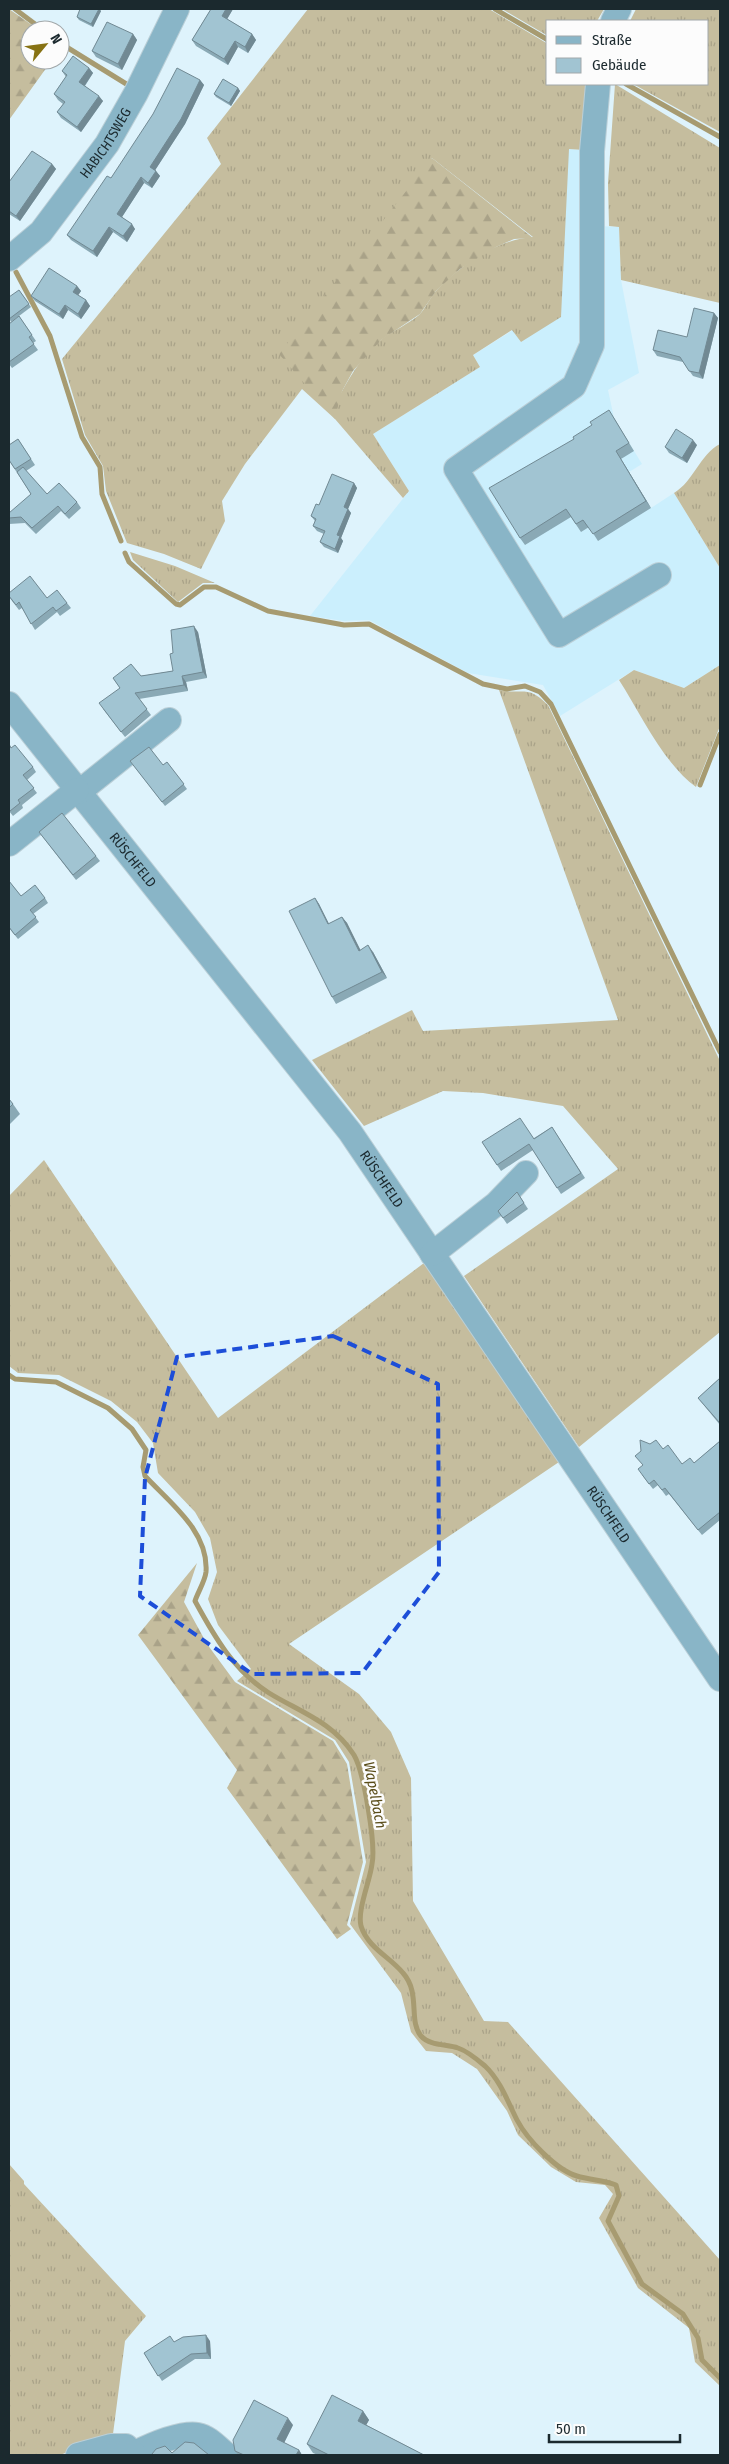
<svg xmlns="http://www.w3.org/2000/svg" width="729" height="2464" viewBox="0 0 729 2464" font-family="'Fira Sans Condensed',sans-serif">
  <defs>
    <pattern id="grass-tufts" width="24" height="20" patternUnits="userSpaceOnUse" patternTransform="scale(1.25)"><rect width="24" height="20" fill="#c5bd9e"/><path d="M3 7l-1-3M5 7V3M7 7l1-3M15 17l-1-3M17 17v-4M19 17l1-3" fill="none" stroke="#a9a288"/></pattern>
    <pattern id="forest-firs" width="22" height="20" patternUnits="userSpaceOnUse" patternTransform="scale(1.25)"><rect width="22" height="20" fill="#c5bd9e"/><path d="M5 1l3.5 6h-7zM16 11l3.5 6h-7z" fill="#a9a288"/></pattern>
  </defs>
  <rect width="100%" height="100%" fill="#def3fc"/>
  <!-- built -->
  <polygon fill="#cbeffd" points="569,149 583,150 598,226 619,227 621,280 639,373 608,390 614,418 642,464 629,472 651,508 674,493 720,568 720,665 684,688 634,670 560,716 543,685 468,673 369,620 344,621 310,616 409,491 373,434 480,367 473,355 513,330 521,342"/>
  <!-- grass -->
  <g fill="url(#grass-tufts)" fill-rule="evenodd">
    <path d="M 308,9 L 489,9 L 548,44 L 548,84 L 589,84 L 584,150 L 569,149 L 561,317 L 521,342 L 512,330 L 473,355 L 480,367 L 373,434 L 409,491 L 403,498 L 335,419 L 302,389 L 245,464 L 222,501 L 225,521 L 201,569 L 164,554 L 127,543 L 106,491 L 103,466 L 85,435 L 62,359 L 221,164 L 207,138 ZM 432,158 L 533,237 C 496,240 462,264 437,290 C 430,297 426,308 419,315 C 408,324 395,330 383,338 C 365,352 352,373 341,393 Z"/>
    <polygon points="502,9 604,9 597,21 548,21 548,36"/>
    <polygon points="636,9 720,9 720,132 633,84 708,84 708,21 630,21"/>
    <polygon points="615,84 720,148 720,303 621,280 619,227 609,226 608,183"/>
    <path d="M 720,444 L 720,568 L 674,493 C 694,481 700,454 720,444 Z"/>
    <polygon points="130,552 175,566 215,583 203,583 178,602 133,560"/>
    <path d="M 720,665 L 720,726 L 696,787 C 663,763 641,714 619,680 L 634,670 L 684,688 Z"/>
    <path d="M 499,690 C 524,695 527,684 548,705 L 720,1061 L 720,1332 L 579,1447 L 464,1276 L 618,1169 L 563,1106 L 483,1093 L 443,1091 L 364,1126 L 312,1060 L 412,1010 L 423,1031 L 618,1020 Z"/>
    <polygon points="44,1160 218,1418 424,1263 559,1462 289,1644 359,1694 391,1732 411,1778 413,1901 484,2021 508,2022 720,2260 720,2386 695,2362 689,2328 638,2288 599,2218 613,2194 605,2185 576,2182 551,2167 518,2135 507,2111 477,2069 452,2053 426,2051 411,2032 401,1993 350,1924 366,1862 349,1762 335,1740 237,1681 251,1669 218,1625 208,1599 217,1572 210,1538 195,1512 158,1473 153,1443 137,1422 111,1401 59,1375 18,1373 9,1366 9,1196"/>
    <polygon points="9,2164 24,2181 24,2184 146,2316 125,2341 113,2434 109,2440 89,2444 60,2455 9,2455"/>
  </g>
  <!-- forest -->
  <g fill="url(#forest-firs)">
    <polygon points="9,9 39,30 30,30 30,60 52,60 9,120"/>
    <polygon points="432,158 533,238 514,239 496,247 460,269 436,291 420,314 381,340 353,371 341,393 335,419 279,354"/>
    <polygon points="197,1563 184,1602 207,1644 235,1682 333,1741 347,1764 363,1862 347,1925 351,1929 337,1939 227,1788 237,1770 138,1635"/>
  </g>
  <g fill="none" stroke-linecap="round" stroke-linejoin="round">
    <!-- stream -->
    <g stroke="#a79b71" stroke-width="5">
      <polyline points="15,9 43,30"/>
      <polyline points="495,9 548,40"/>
      <polyline points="60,43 128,85"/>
      <polyline points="626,84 720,137"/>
      <polyline points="16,272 50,336 82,437 100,467 102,494 121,541"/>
      <polyline points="125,553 129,562 176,604 180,605 204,587 216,587 268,611 344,625 369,624 483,684 507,689 525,686 540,692 551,704 720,1052"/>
      <polyline points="700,785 720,734"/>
      <path d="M 9,1375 L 15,1379 L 56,1382 L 108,1408 L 132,1429 L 146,1450 L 143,1467 L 145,1476 C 169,1502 209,1531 206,1572 C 205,1581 198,1592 195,1601 C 214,1636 234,1671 269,1693 C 300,1712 333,1722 354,1755 C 364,1772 376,1845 372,1864 C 370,1881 357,1910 361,1926 C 368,1948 390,1957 403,1973 C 421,1993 408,2021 421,2036 C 430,2046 447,2044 458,2048 C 467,2051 478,2060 485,2066 C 500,2080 508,2102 517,2120 C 527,2139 556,2170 577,2176 C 590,2180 603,2180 616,2185 L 619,2196 L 608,2221 L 642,2284 L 683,2314 L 698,2338 L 702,2360 L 720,2378"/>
    </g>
    <defs>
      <g id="minor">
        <polyline points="613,21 619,9"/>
        <polyline points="598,84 592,151 592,345 574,386 456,469 559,635 659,575"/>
        <path id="s1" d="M 9,259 L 41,232 L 107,144 L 136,93 L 177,9"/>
        <path id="s2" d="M 9,704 L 350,1132 L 720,1679"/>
        <polyline points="79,792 169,720"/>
        <polyline points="9,844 77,790"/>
        <polyline points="432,1254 496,1204 526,1173"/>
        <path d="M 133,2454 C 149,2446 180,2432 198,2435 C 209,2437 218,2448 227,2455"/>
        <polyline points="78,2455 111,2446 126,2446 135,2455"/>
      </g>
    </defs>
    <!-- minor casing -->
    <use href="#minor" stroke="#bbcfd7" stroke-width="26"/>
    <!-- minor -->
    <use href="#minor" stroke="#89b5c7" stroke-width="24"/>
  </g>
  <!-- wall -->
  <g fill="#8aa9b5">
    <polygon points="99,9 101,11 93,27 79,20 77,17"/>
    <polygon points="211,9 233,9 227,19 252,34 256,40 248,53 238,47 228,65 196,46 192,40"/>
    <polygon points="133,34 137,40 122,70 96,57 92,51"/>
    <polygon points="89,68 93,73 85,86 103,101 81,132 61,118 57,112 63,104 58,100 54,94 66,77 62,71"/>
    <polygon points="200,80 204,85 185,124 155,170 160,176 152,188 144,183 122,217 135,229 127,242 113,232 97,257 71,240 67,235 111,178"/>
    <polygon points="238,88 240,91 231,106 216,97 214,94"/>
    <polygon points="52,164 56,169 20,221 9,214 9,182"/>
    <polygon points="77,286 81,291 78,295 86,300 90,306 81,319 68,310 63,319 35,301 31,296"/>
    <polygon points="19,290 31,307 11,322 9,318"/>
    <polygon points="714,313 718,318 703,379 693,376 683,362 657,356 653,350 687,337"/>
    <polygon points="19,316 36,341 33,343 38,350 12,368 9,364 9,324"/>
    <polygon points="614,418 634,451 621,459 651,508 598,541 589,527 581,532 571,517 525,545 520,538"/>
    <polygon points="18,439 35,465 26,471 47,494 77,502 81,508 69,519 61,511 36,534 25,523 9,524 9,518 31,494 10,462 9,463 9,445"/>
    <polygon points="697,445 687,463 669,453 665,447"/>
    <polygon points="354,483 357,488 348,509 351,513 341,538 343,541 338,553 324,547 320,542 324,534 317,531 313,526 315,521 311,516 319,505"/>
    <polygon points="9,597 47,598 67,603 71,608 60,616 57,612 35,630 22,608 19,610"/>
    <polygon points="198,632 207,678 186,682 188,691 139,699 151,715 125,737 103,709 120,688 113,678 141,676 173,671 173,653"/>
    <polygon points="9,744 11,748 33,767 36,772 27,780 37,793 22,805 23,808 13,816 9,811"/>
    <polygon points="167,762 187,789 165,806 134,766 163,765"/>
    <polygon points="39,832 96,856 100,861 76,880"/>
    <polygon points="9,881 21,896 45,898 48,903 33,914 39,922 18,939 9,928"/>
    <polygon points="315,898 319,904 329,924 342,917 347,923 360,950 373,952 387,978 336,1004 332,997"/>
    <polygon points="9,1099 13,1104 20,1114 9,1125"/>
    <polygon points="552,1127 585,1178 561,1194 533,1150 501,1171 482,1142 534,1138"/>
    <polygon points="517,1192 528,1209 507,1224 498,1211"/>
    <polygon points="720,1378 720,1425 698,1398"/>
    <polygon points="720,1441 720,1520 702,1535 669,1494 666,1496 658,1485 653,1489 642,1475 663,1449 682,1464 694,1463"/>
    <polygon points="210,2341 211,2359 195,2359 162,2381 144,2353 174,2342"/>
    <polygon points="363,2411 369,2420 366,2425 424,2455 318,2455 313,2453 307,2444"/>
    <polygon points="293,2425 284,2443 299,2450 302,2455 238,2455 235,2451"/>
  </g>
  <!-- shaded-wall -->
  <g fill="#718993">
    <polygon points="99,9 101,11 93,27 91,24"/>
    <polygon points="226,9 233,9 226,21 222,16"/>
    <polygon points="133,34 137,40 122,70 118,64"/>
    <polygon points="252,34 256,40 248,53 245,47"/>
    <polygon points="235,41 238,47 228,65 224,59"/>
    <polygon points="89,68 93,73 83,88 79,82"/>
    <polygon points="200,80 204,85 185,124 154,172 150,167"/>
    <polygon points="238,88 240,91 231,106 229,103"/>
    <polygon points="99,96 103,101 81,132 77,127"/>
    <polygon points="52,164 56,169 20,221 16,216"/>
    <polygon points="156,171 160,176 152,188 148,183"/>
    <polygon points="141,177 144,183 120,220 117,214"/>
    <polygon points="132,224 135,229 127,242 123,236"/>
    <polygon points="109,227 113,232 97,257 93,251"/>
    <polygon points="77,286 81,291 77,297 73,292"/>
    <polygon points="86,300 90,306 81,319 78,314"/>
    <polygon points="65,305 68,310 63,319 59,314"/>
    <polygon points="714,313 718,318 703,379 699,373"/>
    <polygon points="693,440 697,445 687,463 682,458"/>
    <polygon points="616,451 621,459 651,508 646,501"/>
    <polygon points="354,483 357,488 348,509 351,513 341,538 343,541 338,553 335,549 337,535 344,507"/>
    <polygon points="194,626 198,632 207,678 203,672"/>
    <polygon points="182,676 186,682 188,691 184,685"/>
    <polygon points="315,898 319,904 332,930 328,924"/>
    <polygon points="342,917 347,923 364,957 359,951"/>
    <polygon points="368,945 373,952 387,978 382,972"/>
    <polygon points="206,2335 210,2341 211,2359 207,2353"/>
    <polygon points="363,2411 369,2420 364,2429 358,2421"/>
    <polygon points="288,2418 293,2425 282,2447 277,2439"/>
    <polygon points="299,2450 302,2455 296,2455"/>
  </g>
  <!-- building -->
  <g fill="#a1c4d2" stroke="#718993">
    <polygon points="80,9 99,9 91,24 77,17"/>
    <polygon points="211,9 226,9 222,16 252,34 245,47 235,41 224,59 192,40"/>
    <polygon points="107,22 133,34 118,64 92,51"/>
    <polygon points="73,56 89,68 79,82 99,96 77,127 57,112 65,102 54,94 67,75 62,71"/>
    <polygon points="177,68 200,80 181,119 150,167 156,171 148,183 141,177 117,214 132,224 123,236 109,227 93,251 67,235 107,176 111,178 153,114"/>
    <polygon points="223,79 238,88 229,103 214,94"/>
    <polygon points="32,151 52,164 16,216 9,211 9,182"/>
    <polygon points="49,268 77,286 73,292 86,300 78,314 65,305 59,314 31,296"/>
    <polygon points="19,290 29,304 9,319 9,297"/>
    <polygon points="694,308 714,313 699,373 689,371 680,357 653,350 658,330 687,337"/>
    <polygon points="19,316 32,335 29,337 34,344 9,362 9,324"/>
    <polygon points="609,410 629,443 616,451 646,501 593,534 583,520 576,524 566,509 520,538 489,488 574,439 573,437 592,425 590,422"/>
    <polygon points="676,429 693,440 682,458 665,447"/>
    <polygon points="18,439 31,459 15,469 9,460 9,445"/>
    <polygon points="23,467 47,494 59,483 77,502 65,514 58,506 32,528 21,517 9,518 9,513 31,494 17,472"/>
    <polygon points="332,474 354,483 344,507 348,509 337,535 340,536 335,549 320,542 325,531 313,526 316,519 311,516 316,504 319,505"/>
    <polygon points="30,576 47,598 57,590 67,603 56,611 53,607 31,624 19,602 16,605 9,596 9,593"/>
    <polygon points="194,626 203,672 182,676 184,685 135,693 147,709 121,732 99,703 120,688 113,678 131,664 141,676 173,671 170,654 173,653 171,630"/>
    <polygon points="9,744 11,748 15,745 33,767 23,775 34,788 18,800 20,803 10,811 9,810"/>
    <polygon points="149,747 163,765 167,762 184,784 162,802 130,761"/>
    <polygon points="62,813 96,856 73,875 39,832"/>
    <polygon points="9,881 21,896 35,885 45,898 30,910 36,917 15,935 9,927"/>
    <polygon points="315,898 328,924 342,917 359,951 368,945 382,972 332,997 289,911"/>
    <polygon points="9,1099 13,1104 9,1108"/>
    <polygon points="520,1118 534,1139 552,1127 581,1173 557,1188 529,1144 497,1165 482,1142"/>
    <polygon points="517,1192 524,1203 503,1218 498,1211"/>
    <polygon points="720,1378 720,1421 719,1422 698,1398"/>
    <polygon points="640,1440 650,1444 656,1440 663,1449 668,1445 682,1464 690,1458 694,1463 720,1441 720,1512 698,1530 665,1488 662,1490 654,1480 649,1484 638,1469 643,1465 635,1456 641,1451"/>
    <polygon points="206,2335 207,2353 191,2354 158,2376 144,2353 170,2336 174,2342 183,2337"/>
    <polygon points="332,2395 363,2411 358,2421 424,2455 329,2455 307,2444"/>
    <polygon points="254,2400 288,2418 277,2439 299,2450 296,2455 244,2455 235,2451 233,2440"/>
    <polygon points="185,2442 194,2443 209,2455 152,2455 152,2454 156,2449 165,2446 172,2453"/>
  </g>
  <!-- marked area -->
  <path fill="none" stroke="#1d4ed8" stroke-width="4" stroke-dasharray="10 6" stroke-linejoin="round" d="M 333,1336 L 438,1384 L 439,1572 L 362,1673 L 252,1674 L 140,1596 L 145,1478 L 177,1357 Z"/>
  <g text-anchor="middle" stroke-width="5" stroke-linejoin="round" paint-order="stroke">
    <!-- street labels -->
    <g font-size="14" fill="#1b292e" stroke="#fcfcfc">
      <text dy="5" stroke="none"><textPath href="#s1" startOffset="152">HABICHTSWEG</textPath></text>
      <text dy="5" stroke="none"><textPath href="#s2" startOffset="199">RÜSCHFELD</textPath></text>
      <text dy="5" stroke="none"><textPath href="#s2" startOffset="604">RÜSCHFELD</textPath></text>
      <text dy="5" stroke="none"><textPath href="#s2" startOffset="1009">RÜSCHFELD</textPath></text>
    </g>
    <!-- water labels -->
    <g font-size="15" font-style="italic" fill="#5a4d19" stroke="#fcfcfc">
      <text transform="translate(375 1795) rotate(79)" y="5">Wapelbach</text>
    </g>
  </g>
  <!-- border -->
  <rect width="729" height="2464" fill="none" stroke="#1b292e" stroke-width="20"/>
  <!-- legend -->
  <rect x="546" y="20" width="162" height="65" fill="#fcfcfc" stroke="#a2a8aa"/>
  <rect x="556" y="36" width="25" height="8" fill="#89b5c7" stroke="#a2a8aa"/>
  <text x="592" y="45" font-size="15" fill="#1b292e">Straße</text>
  <rect x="556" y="58" width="25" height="15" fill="#a1c4d2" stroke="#a2a8aa"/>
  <text x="592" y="70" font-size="15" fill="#1b292e">Gebäude</text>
  <!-- north arrow -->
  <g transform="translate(45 45) rotate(61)"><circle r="24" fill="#fcfcfc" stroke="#a2a8aa"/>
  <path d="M0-4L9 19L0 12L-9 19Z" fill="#877213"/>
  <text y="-8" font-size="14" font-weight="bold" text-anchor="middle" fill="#1b292e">N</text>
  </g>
  <!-- scale -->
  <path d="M549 2434v8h131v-8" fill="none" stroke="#1b292e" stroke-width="2.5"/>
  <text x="556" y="2434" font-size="15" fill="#1b292e" stroke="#fcfcfc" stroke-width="4" paint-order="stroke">50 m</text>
</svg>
